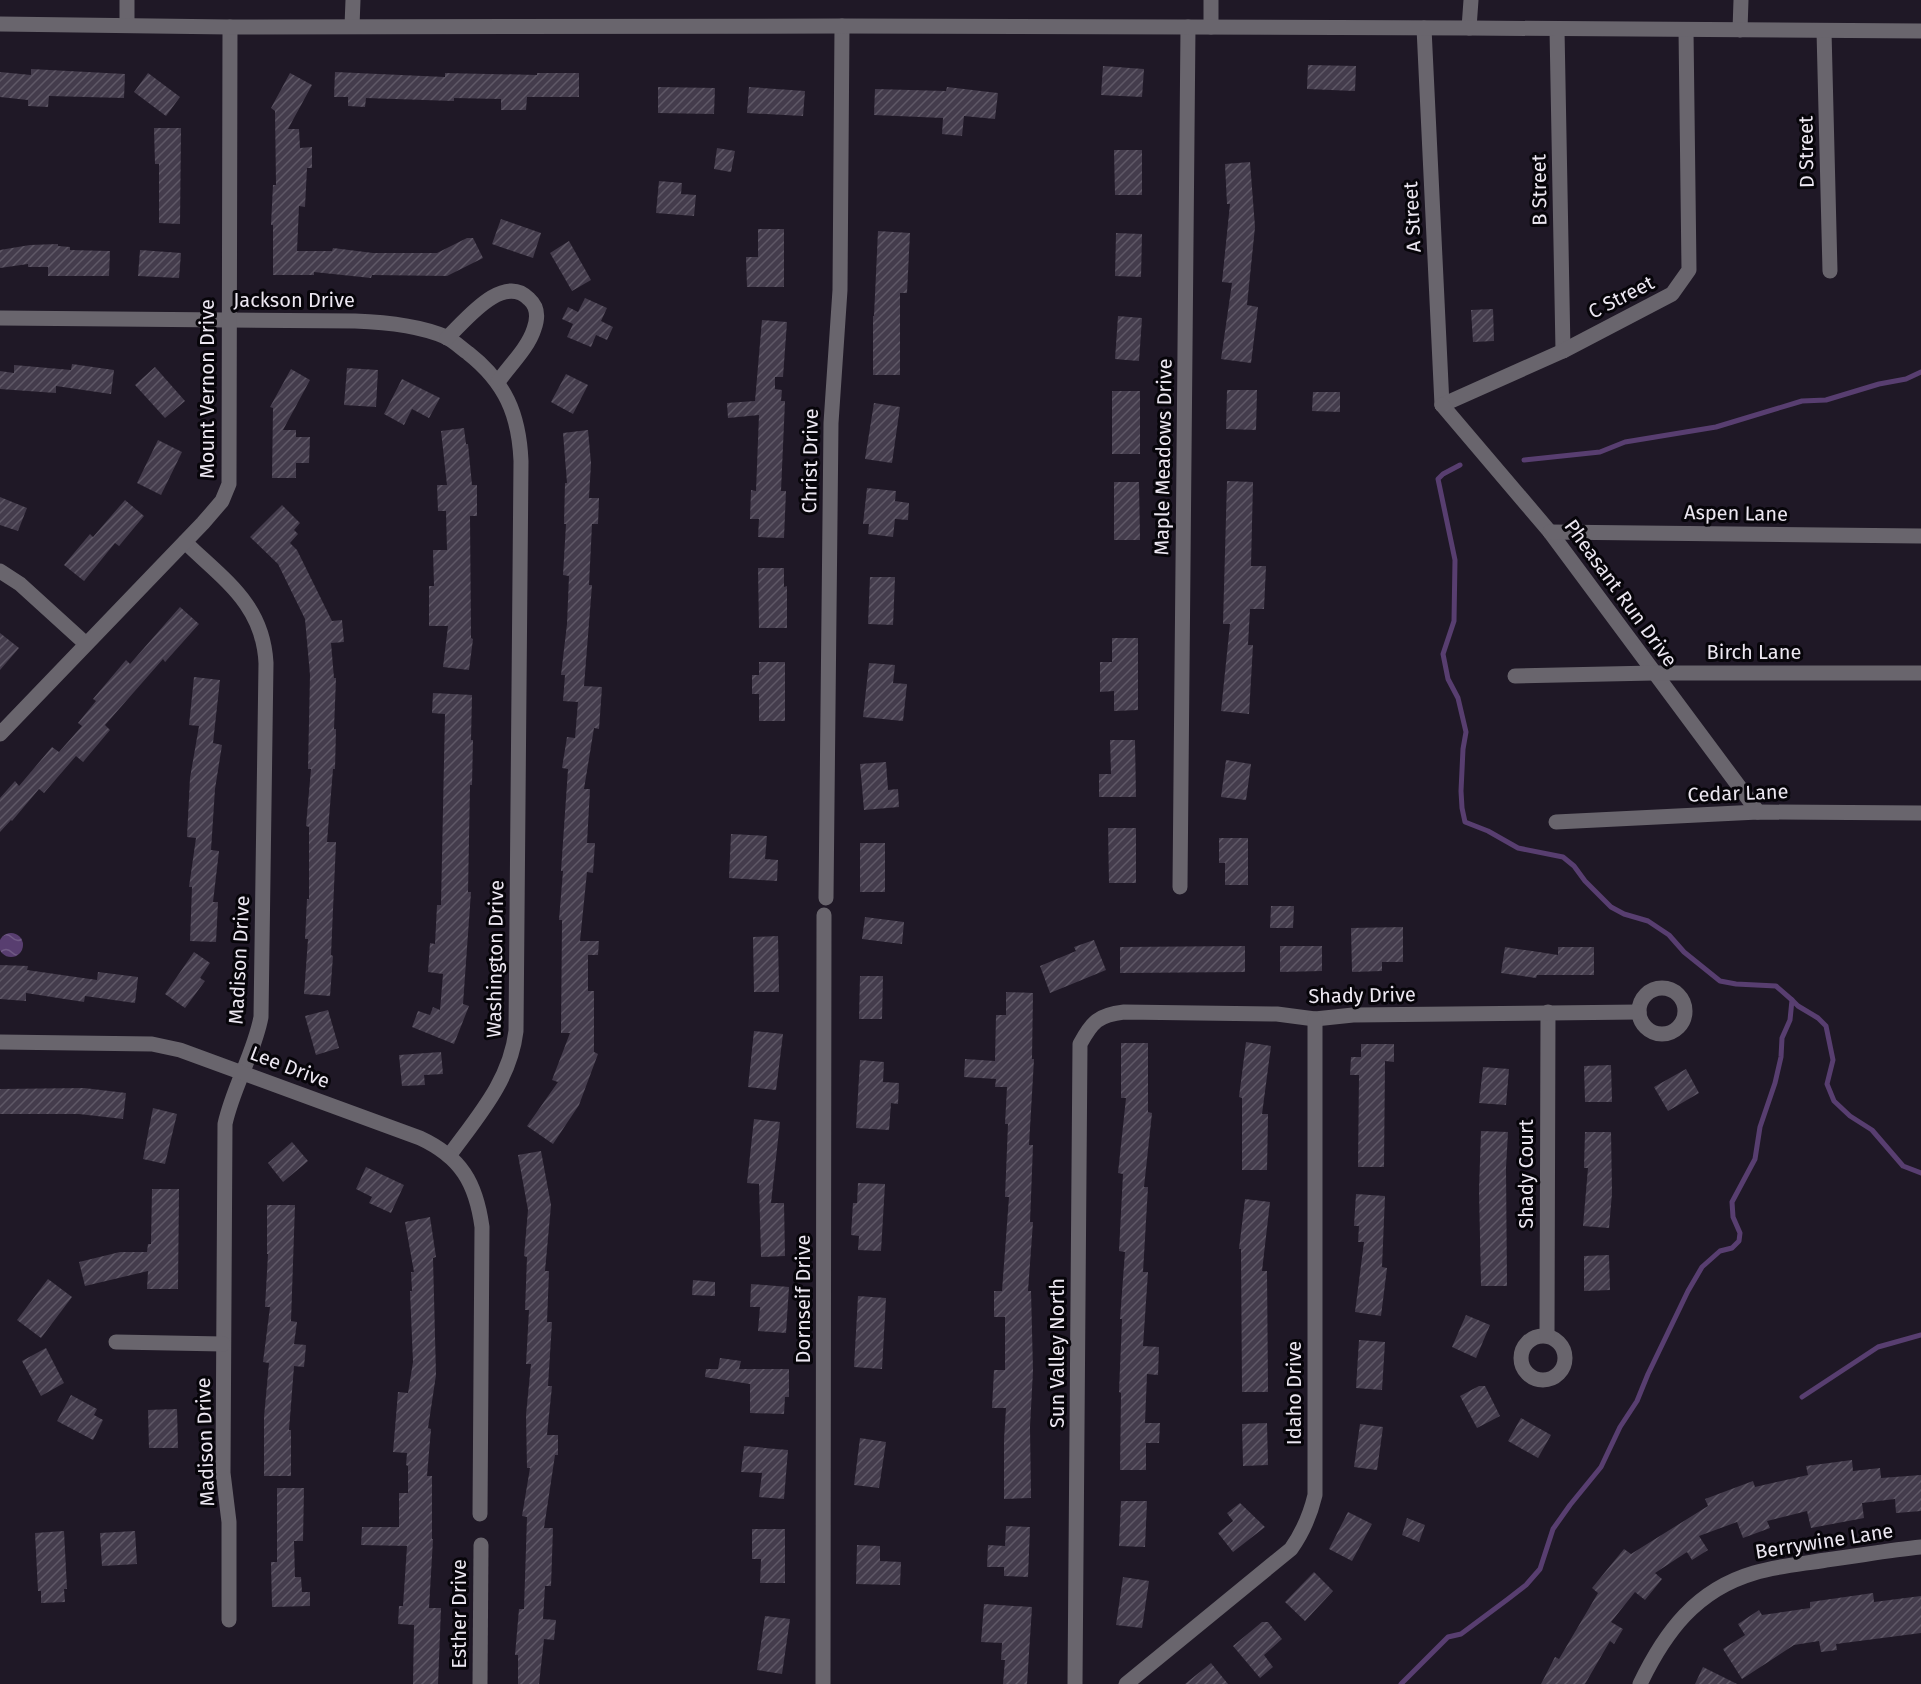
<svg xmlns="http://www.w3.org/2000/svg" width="1921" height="1684" viewBox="0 0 1921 1684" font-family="'Fira Sans',sans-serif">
  <defs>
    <pattern id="water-waves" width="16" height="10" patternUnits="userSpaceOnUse" patternTransform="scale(1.5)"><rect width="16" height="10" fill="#583e70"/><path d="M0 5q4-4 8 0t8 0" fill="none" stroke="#705a85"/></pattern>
    <pattern id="building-hatch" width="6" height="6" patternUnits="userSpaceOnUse" patternTransform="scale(1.5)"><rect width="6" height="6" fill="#443c4c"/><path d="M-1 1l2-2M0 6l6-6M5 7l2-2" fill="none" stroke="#5f5866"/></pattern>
  </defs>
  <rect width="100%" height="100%" fill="#1f1826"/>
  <!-- water -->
  <circle fill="url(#water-waves)" cx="11" cy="945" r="12"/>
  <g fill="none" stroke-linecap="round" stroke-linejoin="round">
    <!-- stream -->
    <g stroke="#583e70" stroke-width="5">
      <polyline points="1524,460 1600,452 1625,442 1716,427 1802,401 1826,400 1879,384 1906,379 1921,372"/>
      <polyline points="1792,1000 1798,1006 1818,1018 1826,1026 1833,1060 1827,1084 1834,1101 1850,1116 1872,1130 1903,1166 1921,1173"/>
      <polyline points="1802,1397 1878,1347 1921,1335"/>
      <polyline points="1401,1684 1448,1637 1461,1634 1508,1599 1526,1585 1540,1569 1553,1529 1570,1505 1601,1467 1620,1427 1637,1401 1648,1374 1688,1291 1702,1267 1720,1251 1732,1248 1739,1241 1740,1233 1733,1217 1732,1202 1755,1159 1760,1127 1775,1083 1781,1057 1782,1038 1790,1020 1792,1000 1776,986 1736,984 1720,981 1684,952 1669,935 1648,921 1624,914 1611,907 1585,881 1574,866 1563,857 1518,848 1488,831 1465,822 1462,808 1461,791 1463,749 1466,732 1458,698 1448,679 1443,654 1454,621 1455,560 1438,479 1443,474 1460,465"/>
    </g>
  </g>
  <!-- building -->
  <g fill="url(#building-hatch)">
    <polygon points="1308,65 1356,66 1355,91 1307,89"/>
    <polygon points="1103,66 1144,69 1142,97 1101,95"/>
    <polygon points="31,69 125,74 124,98 49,96 48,107 28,106 28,100 0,97 0,72 31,75"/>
    <polygon points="335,72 445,77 445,73 537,75 537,73 579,73 579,97 527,97 526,110 501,110 501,99 454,98 454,101 366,98 365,107 348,106 348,97 334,97"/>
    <polygon points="148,73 180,97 166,116 134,92"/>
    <polygon points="290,73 312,85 288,129 299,129 300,148 312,147 312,168 307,168 305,207 299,206 297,251 332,251 333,248 373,253 437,253 467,238 473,238 483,258 447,276 372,275 371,278 314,272 314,275 273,275 273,225 271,225 273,185 276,185 275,111 271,108"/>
    <polygon points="658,87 715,88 714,114 658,113"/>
    <polygon points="749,87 805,91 803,116 747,113"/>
    <polygon points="947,87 998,93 995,119 964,116 962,136 942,134 943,118 874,115 875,89 946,91"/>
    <polygon points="154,128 181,128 180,224 159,223 159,164 155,164"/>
    <polygon points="717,148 735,151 731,172 714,169"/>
    <polygon points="1114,150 1142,150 1142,195 1115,195"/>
    <polygon points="1250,162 1255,227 1247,305 1258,307 1251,363 1221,359 1232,283 1222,282 1230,204 1227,204 1225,164"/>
    <polygon points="659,181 682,183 681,194 696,195 694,216 656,213"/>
    <polygon points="501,219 541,233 533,258 492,244"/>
    <polygon points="758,229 784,229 784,287 747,287 746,257 758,257"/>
    <polygon points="878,231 910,233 907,293 900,293 900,375 873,375 873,316 874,316"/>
    <polygon points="1116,233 1142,234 1141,277 1115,276"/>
    <polygon points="569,241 591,280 572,291 550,253"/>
    <polygon points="58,244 58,246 70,247 70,250 110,251 109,276 48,276 48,267 28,267 28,264 0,268 0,250 30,245"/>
    <polygon points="140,250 181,253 179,278 138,276"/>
    <polygon points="585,298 607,308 601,321 613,327 607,340 596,335 591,347 567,337 573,324 562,319 568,307 578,312"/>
    <polygon points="1493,309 1494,341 1473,342 1471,310"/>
    <polygon points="1118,316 1142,318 1139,361 1115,359"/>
    <polygon points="762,320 787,322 783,377 775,377 775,389 782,390 781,401 785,401 781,491 786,491 784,538 758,537 759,519 750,519 751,490 756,491 759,415 728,418 727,403 755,401"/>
    <polygon points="72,364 114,370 111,394 56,386 56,393 0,389 0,371 14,373 14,365 71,370"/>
    <polygon points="155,367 185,401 165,418 135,385"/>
    <polygon points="347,368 378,370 376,407 344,405"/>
    <polygon points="291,369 310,380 283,430 296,430 296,437 310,437 309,463 296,463 296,478 272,478 273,408 270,407"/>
    <polygon points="566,374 588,385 573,414 551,402"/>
    <polygon points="402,379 440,398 429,418 412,409 404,425 384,414"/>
    <polygon points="1227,390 1257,390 1256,430 1226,429"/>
    <rect x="1112" y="391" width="28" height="63"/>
    <polygon points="1313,392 1340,392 1340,412 1312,411"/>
    <polygon points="874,403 900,407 892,463 865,459"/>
    <polygon points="464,428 466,444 468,444 472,485 477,485 477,516 470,516 471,638 473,639 469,670 443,667 448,626 429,626 429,586 434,586 433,550 447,550 446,511 438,511 437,485 447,485 441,431"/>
    <polygon points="588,430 591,463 589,498 599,498 598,524 592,524 589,585 592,585 584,686 602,687 599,729 594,728 584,789 590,789 587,843 595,843 593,873 587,872 580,941 599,941 598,955 588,955 588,991 594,991 594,1052 598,1054 579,1105 553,1144 527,1126 558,1082 552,1080 570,1033 561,1033 562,920 559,920 563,871 561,871 568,769 562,768 567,737 575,738 578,702 563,701 565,675 561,675 567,624 569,576 563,575 566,524 564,524 565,483 567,483 563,433"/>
    <polygon points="158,440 182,452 161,495 137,483"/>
    <polygon points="1227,481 1253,482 1251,566 1266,566 1264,609 1250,609 1248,645 1253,645 1249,714 1221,711 1230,624 1223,624"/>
    <polygon points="1114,482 1139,482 1140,540 1114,540"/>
    <polygon points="867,488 896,491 895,501 909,503 908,520 895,519 893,537 868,534 869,524 863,524"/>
    <polygon points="0,497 27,508 18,531 0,525"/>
    <polygon points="125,500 144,516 119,546 115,543 84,581 64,565 90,534 93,537"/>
    <polygon points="282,505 300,523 294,530 298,534 290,543 297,550 332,621 342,620 344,642 331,643 334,678 336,678 334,729 336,729 335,769 333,769 327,842 336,842 331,955 333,956 330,996 304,994 308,939 305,939 307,899 309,899 309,827 306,826 311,769 308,769 310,675 305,619 278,564 250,537"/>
    <polygon points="758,568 784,568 784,587 787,586 787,628 759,628"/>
    <polygon points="870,577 895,577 893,625 868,624"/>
    <polygon points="180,607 199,624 165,662 163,659 105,725 110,730 83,762 76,756 44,793 39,789 12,821 11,820 0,832 0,798 15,781 19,786 52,747 59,752 82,726 78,723 96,701 93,699 126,660 130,664"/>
    <polygon points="0,633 19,648 0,670"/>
    <polygon points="1112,638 1138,638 1138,710 1114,711 1114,691 1100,692 1100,662 1112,662"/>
    <polygon points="759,662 785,662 785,721 759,721 759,694 752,694 752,675 759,675"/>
    <polygon points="869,663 895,665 893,683 907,684 903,721 863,717"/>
    <polygon points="194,677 220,680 213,743 222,745 215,789 211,850 219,851 213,902 218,902 216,942 190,941 192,887 189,887 196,838 187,837 190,778 199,726 189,725"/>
    <polygon points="433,693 472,695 471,740 473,740 472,785 470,785 468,892 471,892 463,1004 469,1006 454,1044 412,1027 418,1011 430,1015 433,1007 440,1010 443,974 428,972 430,943 435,944 437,905 441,905 445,714 432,713"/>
    <polygon points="1110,740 1135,740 1136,797 1099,797 1099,774 1111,774"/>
    <polygon points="1226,760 1251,764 1246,800 1221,797"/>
    <polygon points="886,762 888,790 898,789 899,807 864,810 860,764"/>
    <polygon points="1108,828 1136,828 1136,883 1109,883"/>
    <polygon points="731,834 767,836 765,859 778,860 777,881 729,878"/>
    <polygon points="1219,838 1248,838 1248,885 1225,885 1225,863 1219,863"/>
    <rect x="860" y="843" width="25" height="49"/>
    <polygon points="1271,906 1294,906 1293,928 1270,928"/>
    <polygon points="865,917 904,922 902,944 862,939"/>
    <polygon points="1403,927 1403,962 1382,962 1382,971 1352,972 1351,928"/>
    <polygon points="778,936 779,992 754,992 753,937"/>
    <polygon points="1094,940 1106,970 1050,993 1040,966 1076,951 1074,947"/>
    <polygon points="1245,946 1245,972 1120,973 1120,947"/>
    <polygon points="1280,946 1322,946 1322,971 1280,972"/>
    <polygon points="1505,947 1558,955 1558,947 1594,947 1594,975 1537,975 1536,978 1501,973"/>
    <polygon points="194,952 210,963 200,978 205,981 185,1008 165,994"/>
    <polygon points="0,965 28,966 27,970 97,980 98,972 138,977 135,1003 85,996 84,1002 26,993 26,1001 0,999"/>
    <polygon points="860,976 883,976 882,1019 859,1019"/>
    <polygon points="1006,992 1033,993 1032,1059 1034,1059 1029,1145 1033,1145 1030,1222 1033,1222 1028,1291 1031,1291 1033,1371 1030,1427 1031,1498 1004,1499 1004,1440 1006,1408 992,1408 994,1370 1005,1370 1005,1317 994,1317 994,1291 1002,1291 1009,1197 1005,1197 1008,1124 1005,1124 1007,1087 995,1087 996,1079 964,1077 965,1059 995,1061 996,1015 1006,1015"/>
    <polygon points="328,1010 339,1048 316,1055 305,1016"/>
    <polygon points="754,1031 783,1034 776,1090 748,1087"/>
    <polygon points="1246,1042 1271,1046 1262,1114 1268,1114 1267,1170 1242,1170 1242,1098 1239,1097"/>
    <polygon points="1121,1043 1148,1043 1148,1112 1152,1113 1144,1187 1148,1187 1143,1272 1148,1272 1143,1346 1159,1347 1158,1375 1147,1374 1145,1423 1160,1423 1159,1443 1146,1443 1146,1470 1120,1470 1121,1393 1119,1392 1122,1319 1120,1319 1125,1252 1119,1251 1123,1174 1118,1173 1126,1098 1121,1098"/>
    <polygon points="1361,1044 1394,1044 1394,1062 1385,1061 1384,1167 1358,1167 1359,1075 1350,1075 1351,1057 1361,1057"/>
    <polygon points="441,1052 443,1074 424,1075 425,1085 402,1086 399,1055"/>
    <polygon points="860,1060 884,1062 883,1082 899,1083 898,1104 891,1103 889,1130 856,1128"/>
    <polygon points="1611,1065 1612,1102 1585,1102 1584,1066"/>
    <polygon points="1483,1067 1509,1069 1506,1105 1479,1103"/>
    <polygon points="1686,1069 1699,1093 1668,1111 1654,1087"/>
    <polygon points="84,1088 126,1093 123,1119 79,1114 0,1114 0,1089"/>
    <polygon points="153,1108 177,1114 165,1164 143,1159"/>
    <polygon points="754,1119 780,1122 771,1203 784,1203 785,1256 761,1257 759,1184 747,1183"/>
    <polygon points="1481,1131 1508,1132 1506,1168 1507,1286 1481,1286 1479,1190"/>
    <polygon points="1585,1132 1611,1132 1612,1193 1609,1228 1583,1226 1588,1168 1584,1168"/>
    <polygon points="292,1142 308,1161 283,1182 268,1163"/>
    <polygon points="541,1151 551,1205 545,1271 549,1271 547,1322 552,1322 548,1386 552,1386 547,1435 558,1435 558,1455 555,1455 544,1528 553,1528 551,1586 545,1586 543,1619 556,1620 554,1640 544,1639 539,1684 518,1684 518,1655 515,1655 519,1609 524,1609 527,1517 522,1516 530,1468 527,1468 526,1415 531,1364 526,1364 529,1310 525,1310 527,1257 524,1256 528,1210 518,1155"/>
    <polygon points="366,1167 404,1185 391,1213 369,1203 372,1197 356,1189"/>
    <polygon points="858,1183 885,1184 881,1251 858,1250 859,1236 851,1235 853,1203 857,1203"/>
    <polygon points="152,1189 179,1189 178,1289 147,1289 148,1271 85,1286 79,1262 120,1252 147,1252 148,1244 151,1244"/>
    <polygon points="1356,1194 1385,1196 1382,1267 1387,1268 1381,1316 1355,1312 1364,1242 1358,1242 1359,1226 1354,1226"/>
    <polygon points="1245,1199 1270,1202 1262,1271 1267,1271 1268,1392 1242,1392 1241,1249 1239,1249"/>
    <polygon points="267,1205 295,1205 291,1321 297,1322 294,1344 306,1345 304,1367 294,1366 289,1430 291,1430 291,1476 264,1476 264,1417 269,1363 263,1362 270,1307 265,1307 268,1254 267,1254"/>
    <polygon points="430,1217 436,1257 433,1258 436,1375 428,1428 431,1429 427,1476 432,1476 432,1539 433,1539 429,1608 441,1608 438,1684 413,1684 414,1625 398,1624 399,1606 403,1606 407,1546 361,1545 362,1527 399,1527 399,1493 408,1493 408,1466 406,1465 407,1453 393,1452 398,1392 408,1393 413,1362 410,1291 412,1291 411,1272 414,1272 405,1222"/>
    <polygon points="1609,1255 1610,1290 1584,1291 1584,1256"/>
    <polygon points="48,1279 72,1297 41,1338 17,1320"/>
    <polygon points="693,1280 715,1282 715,1296 692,1295"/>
    <polygon points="751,1284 789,1287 786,1333 758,1331 760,1307 750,1307"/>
    <polygon points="858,1296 886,1298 882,1369 854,1367"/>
    <polygon points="1466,1315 1490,1325 1476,1358 1452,1347"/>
    <polygon points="1359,1340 1385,1342 1382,1390 1356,1388"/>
    <polygon points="46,1348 64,1383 41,1396 22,1361"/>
    <polygon points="720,1358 741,1361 739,1369 789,1369 789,1397 785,1397 784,1414 750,1413 750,1384 705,1377 706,1369 718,1369"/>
    <polygon points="1479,1386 1485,1386 1500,1416 1477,1428 1460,1396"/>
    <polygon points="71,1395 97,1409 94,1415 103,1420 93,1440 57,1421"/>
    <polygon points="177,1409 178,1448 149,1448 148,1410"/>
    <polygon points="1521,1418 1551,1435 1538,1458 1508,1441"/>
    <polygon points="1267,1423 1268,1465 1243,1466 1242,1424"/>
    <polygon points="1360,1424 1383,1427 1377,1470 1354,1467"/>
    <polygon points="860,1438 886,1442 879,1488 854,1485"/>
    <polygon points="744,1446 788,1450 784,1499 759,1497 762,1473 741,1472"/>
    <polygon points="1852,1460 1853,1471 1880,1468 1881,1478 1921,1475 1921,1511 1896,1513 1895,1499 1862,1503 1864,1518 1811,1528 1807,1511 1767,1521 1770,1528 1743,1538 1737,1522 1699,1536 1708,1550 1692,1560 1687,1552 1655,1573 1662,1579 1645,1600 1635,1592 1611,1622 1623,1629 1614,1644 1610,1641 1585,1684 1541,1684 1555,1657 1559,1659 1598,1593 1592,1588 1624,1549 1631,1554 1708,1506 1705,1499 1753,1481 1755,1487 1808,1475 1806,1466"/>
    <polygon points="277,1488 304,1488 303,1541 294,1541 295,1577 301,1577 302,1592 310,1592 310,1606 272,1607 271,1562 277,1562"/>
    <polygon points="1121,1501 1147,1501 1145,1547 1119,1546"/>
    <polygon points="1240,1503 1265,1527 1233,1552 1218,1533 1233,1521 1227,1513"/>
    <polygon points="1348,1512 1372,1524 1352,1561 1329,1549"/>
    <polygon points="1407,1518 1425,1525 1419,1542 1402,1535"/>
    <polygon points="1006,1526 1030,1527 1028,1577 1004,1576 1004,1567 987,1567 988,1545 1005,1546"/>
    <polygon points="752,1529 785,1529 785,1583 760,1583 761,1559 752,1559"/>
    <polygon points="64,1531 67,1589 64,1589 65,1602 41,1603 41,1591 38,1591 35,1533"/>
    <polygon points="135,1531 137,1564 102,1566 100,1533"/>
    <polygon points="857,1545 880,1546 880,1561 901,1562 900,1585 856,1584"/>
    <polygon points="1314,1572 1333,1591 1305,1621 1285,1602"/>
    <polygon points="1123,1577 1149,1581 1142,1628 1116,1625"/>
    <polygon points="1873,1593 1874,1602 1921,1596 1921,1633 1836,1644 1837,1650 1821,1652 1819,1641 1794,1645 1742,1679 1723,1649 1745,1635 1738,1624 1759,1610 1762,1615 1810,1608 1810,1602"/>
    <polygon points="984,1604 1032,1607 1027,1684 1003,1684 1005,1660 1001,1660 1002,1643 981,1642"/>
    <polygon points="765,1616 790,1619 782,1674 757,1670"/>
    <polygon points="1262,1622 1268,1622 1282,1639 1264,1655 1273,1667 1260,1678 1233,1646"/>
    <polygon points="1211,1663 1228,1684 1185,1684"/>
    <polygon points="1703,1667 1737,1684 1695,1684"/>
  </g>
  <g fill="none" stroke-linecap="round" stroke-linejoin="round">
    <!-- minor -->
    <g stroke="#69656d" stroke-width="15">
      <polyline points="127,25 127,0"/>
      <polyline points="352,26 353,0"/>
      <polyline points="1211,27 1211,0"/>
      <polyline points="1424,28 1442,405"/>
      <polyline points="1469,28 1471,0"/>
      <polyline points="1557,29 1563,351"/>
      <polyline points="1740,30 1741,0"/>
      <polyline points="1824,31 1830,271"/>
      <path d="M 0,318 L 355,321 C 385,322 418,325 446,337 C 454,341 461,348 468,353 C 505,382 519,414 521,461 L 516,1031 C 510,1081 478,1116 449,1156"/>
      <path d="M 447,338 C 465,321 503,272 529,299 C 538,307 538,318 534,329 C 528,348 510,365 498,382"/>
      <polyline points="1442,405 1563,351 1672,294 1689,270 1686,30"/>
      <polyline points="1442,405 1550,532 1758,812"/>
      <polyline points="1550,532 1921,536"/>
      <path d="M 185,542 C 224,580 263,604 266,663 L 261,1017 C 254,1054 233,1087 225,1124 L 223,1473 L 229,1522 L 229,1620"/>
      <polyline points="0,571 20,584 86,644"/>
      <polyline points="1515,676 1654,673 1921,673"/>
      <polyline points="0,734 203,523 222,501 229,484 230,27"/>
      <polyline points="1556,822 1758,812 1921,813"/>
      <polyline points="1180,887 1188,27"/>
      <polyline points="826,898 831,423 840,290 842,26"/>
      <circle cx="1662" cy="1011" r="23"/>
      <path d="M 0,1042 L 152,1044 L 180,1050 L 420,1138 C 461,1157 476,1183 482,1227 L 480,1514"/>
      <circle cx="1543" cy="1358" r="22"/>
      <polyline points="1547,1336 1548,1012"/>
      <polyline points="116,1342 223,1344"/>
      <polyline points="480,1684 481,1545"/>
      <polyline points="823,1684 824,915"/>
      <path d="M 1075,1684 L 1080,1044 C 1092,1022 1098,1015 1124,1012 L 1277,1014 L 1315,1019 L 1353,1015 L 1639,1012"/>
      <path d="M 1126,1684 L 1291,1549 C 1303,1532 1310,1516 1315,1495 L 1315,1019"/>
      <path d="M 1640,1684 C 1665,1632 1696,1590 1754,1573 C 1777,1566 1802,1564 1826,1560 C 1858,1556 1889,1550 1921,1547"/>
    </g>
    <!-- tertiary -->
    <polyline stroke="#69656d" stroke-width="15" points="0,24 230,27 842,26 1469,28 1921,31"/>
  </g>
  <g text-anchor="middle" stroke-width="6" stroke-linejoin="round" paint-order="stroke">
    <!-- street labels -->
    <g font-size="20" fill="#ece7f1" stroke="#07050a">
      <text transform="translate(1806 152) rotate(-91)" y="7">D Street</text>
      <text transform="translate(1539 190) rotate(-91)" y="7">B Street</text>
      <text transform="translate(1412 217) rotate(-93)" y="7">A Street</text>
      <text transform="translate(1621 297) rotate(-27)" y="7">C Street</text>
      <text x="294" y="307">Jackson Drive</text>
      <text transform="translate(207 389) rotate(-90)" y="7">Mount Vernon Drive</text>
      <text transform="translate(1163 457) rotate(-89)" y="7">Maple Meadows Drive</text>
      <text transform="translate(810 461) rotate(-89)" y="7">Christ Drive</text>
      <text transform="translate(1736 513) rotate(1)" y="7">Aspen Lane</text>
      <text transform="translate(1621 593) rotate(54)" y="7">Pheasant Run Drive</text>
      <text x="1754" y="659">Birch Lane</text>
      <text transform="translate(1738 793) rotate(-2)" y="7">Cedar Lane</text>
      <text transform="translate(495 959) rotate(-89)" y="7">Washington Drive</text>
      <text transform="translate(239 960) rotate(-87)" y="7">Madison Drive</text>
      <text transform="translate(1362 995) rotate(-1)" y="7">Shady Drive</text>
      <text transform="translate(290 1067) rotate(21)" y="7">Lee Drive</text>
      <text transform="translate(1526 1174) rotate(-90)" y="7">Shady Court</text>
      <text transform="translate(803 1299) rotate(-90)" y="7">Dornseif Drive</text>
      <text transform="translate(1057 1353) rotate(-90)" y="7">Sun Valley North</text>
      <text transform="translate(1294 1393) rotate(-90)" y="7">Idaho Drive</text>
      <text transform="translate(205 1442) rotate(-92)" y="7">Madison Drive</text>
      <text transform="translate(1824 1541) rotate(-9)" y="7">Berrywine Lane</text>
      <text transform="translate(459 1614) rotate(-90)" y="7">Esther Drive</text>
    </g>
  </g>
</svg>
